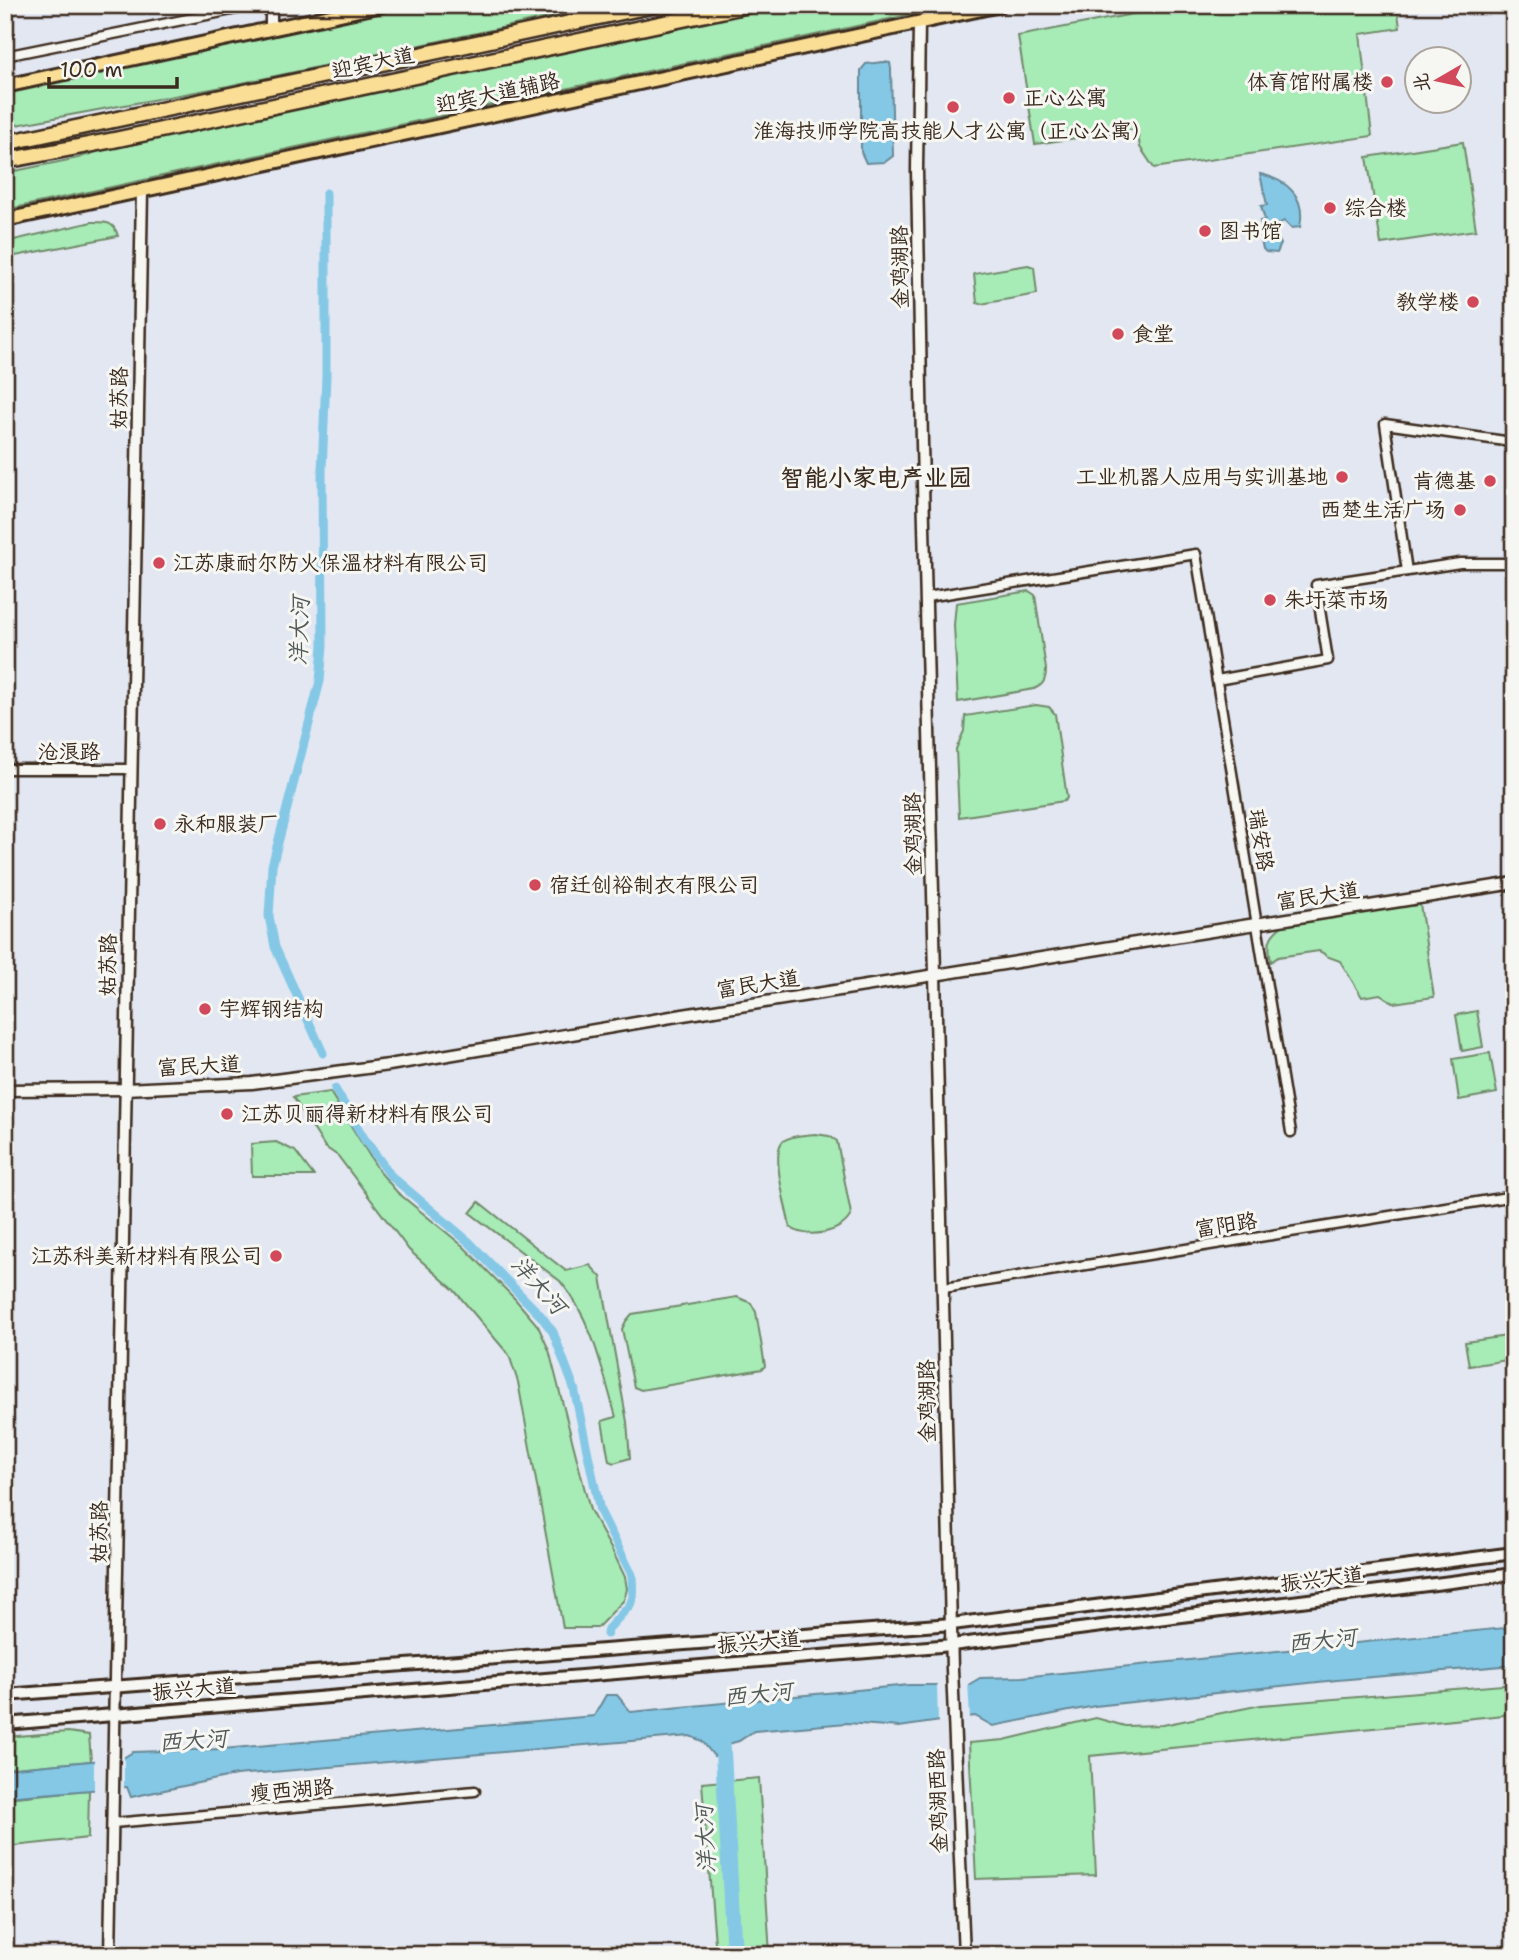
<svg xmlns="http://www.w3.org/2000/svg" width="1519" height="1960" viewBox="0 0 1519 1960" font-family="'Shantell Sans','LXGW WenKai TC',sans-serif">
  <rect width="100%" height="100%" fill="#e2e7f2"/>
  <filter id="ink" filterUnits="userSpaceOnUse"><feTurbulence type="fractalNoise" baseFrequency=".0143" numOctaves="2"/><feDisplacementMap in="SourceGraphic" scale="14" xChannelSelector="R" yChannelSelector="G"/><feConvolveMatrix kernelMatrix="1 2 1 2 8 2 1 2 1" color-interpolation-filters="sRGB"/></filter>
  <g filter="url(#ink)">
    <!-- green -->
    <g fill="#a7ebb7" stroke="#718a6a" stroke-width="2">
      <polygon points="405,5 608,5 228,86 5,127 5,90"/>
      <polygon points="774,5 954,5 5,210 5,173 78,158 115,146"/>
      <polygon points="1180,5 1397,5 1400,28 1360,34 1372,136 1154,168 1140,147 1137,129 1035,144 1018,36"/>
      <polygon points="1463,142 1476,230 1381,244 1367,157"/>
      <path d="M 92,222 C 105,222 114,221 118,236 L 5,258 L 5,242 Z"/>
      <polygon points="1028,265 1034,267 1037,294 981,304 977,303 974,274"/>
      <path d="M 1029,591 L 1035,595 L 1046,669 C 1046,679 1044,685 1034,689 L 958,702 L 954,625 L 956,603 Z"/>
      <polygon points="1036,705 1049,707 1055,714 1067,798 1064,801 959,817 956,749 964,731 965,716"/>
      <path d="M 1420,904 L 1434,997 L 1394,1003 L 1380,994 L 1362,997 L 1340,961 L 1326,956 L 1323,953 L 1319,951 L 1278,957 L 1271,962 C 1268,944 1267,937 1282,926 Z"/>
      <polygon points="1477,1011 1483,1047 1462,1051 1456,1015"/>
      <polygon points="1490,1053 1497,1093 1459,1100 1453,1059"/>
      <polygon points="330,1092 379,1171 397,1192 463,1246 515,1299 538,1326 549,1350 590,1510 614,1554 625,1577 627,1589 624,1600 597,1628 563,1628 518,1382 509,1355 454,1290 409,1250 338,1156 325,1147 293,1097"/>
      <path d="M 815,1134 L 829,1136 L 837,1141 L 851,1214 C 844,1233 805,1240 790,1227 C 787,1210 770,1153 783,1141 C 791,1135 806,1135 815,1134 Z"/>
      <polygon points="276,1142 295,1151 314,1176 252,1176 251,1144"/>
      <path d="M 479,1202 L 566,1271 L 590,1265 L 601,1277 L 627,1422 L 630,1458 L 614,1463 L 609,1461 L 602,1421 L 616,1417 C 602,1370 593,1320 560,1281 L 470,1213 Z"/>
      <polygon points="737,1297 751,1303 756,1312 765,1366 762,1369 641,1390 634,1387 622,1329 626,1321 632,1314"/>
      <polygon points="1514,1335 1514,1359 1469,1366 1465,1342"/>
      <polygon points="1514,1684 1514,1714 1090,1756 1096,1875 976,1879 969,1743 1004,1740 1096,1718 1125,1726 1163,1725 1261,1705"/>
      <polygon points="68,1732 89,1735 91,1761 5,1769 5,1737"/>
      <polygon points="759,1778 770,1955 716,1955 702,1783"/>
      <polygon points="89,1790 88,1838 5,1847 5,1798"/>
    </g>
    <!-- water -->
    <g fill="#85c8e6" stroke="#678996" stroke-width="2">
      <polygon points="883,62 890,63 891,69 893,156 885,162 866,163 861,152 861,70 866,64"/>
      <path d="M 1260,174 C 1288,180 1306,197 1300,227 L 1291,228 L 1284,221 L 1275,226 L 1274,232 L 1281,244 L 1277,253 L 1266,252 L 1263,249 L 1260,235 L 1264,234 L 1260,221 L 1265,220 L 1261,206 L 1267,205 Z"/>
      <polygon points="1514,1627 1514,1665 1337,1680 1095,1706 993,1726 975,1716 899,1727 847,1723 754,1731 739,1741 728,1744 726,1753 714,1756 702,1741 690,1736 236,1775 131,1797 127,1787 5,1797 5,1769 123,1758 133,1752 223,1749 594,1716 606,1695 617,1695 631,1712 909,1685 968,1685 980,1678 1022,1677"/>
    </g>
    <!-- pier -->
    <g fill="#e2e7f2">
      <polygon points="968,1681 970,1720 938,1723 937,1683"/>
      <polygon points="124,1753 124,1791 94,1794 94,1757"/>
    </g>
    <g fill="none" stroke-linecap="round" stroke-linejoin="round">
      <!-- canal -->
      <g stroke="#85c8e6" stroke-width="9">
        <polyline points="323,1053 275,947 269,916 272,866 320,681 323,646 322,471 326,376 326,193"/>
        <polyline points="335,1089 365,1140 391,1176 469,1242 541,1316 553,1332 574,1388 600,1511 632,1575 633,1597 630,1605 608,1629 607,1634"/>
      </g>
      <!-- river -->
      <polyline stroke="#85c8e6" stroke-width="16" points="722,1734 734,1955"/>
      <defs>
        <g id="minor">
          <polyline points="5,56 242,8 244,5"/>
          <polyline points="1407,571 1385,424 1512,442"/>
          <polyline points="927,597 1196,554 1291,1132"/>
          <polyline points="1217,680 1328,660 1316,585 1460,563 1514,563"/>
          <polyline points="5,769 132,769"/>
          <polyline points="944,1288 1514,1196"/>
          <polyline points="113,1823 475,1791"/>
        </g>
        <g id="tertiary">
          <polyline points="271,5 271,29"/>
          <polyline points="919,23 917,170 922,443 952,1669 964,1955"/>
          <polyline points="1508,442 1514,440"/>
          <polyline points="5,1090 125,1089 252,1083 389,1065 683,1015 1514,883"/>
          <polyline points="110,1955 142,191"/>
        </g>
        <g id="secondary">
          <polyline points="5,1695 952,1624 1514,1553"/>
          <polyline points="5,1724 952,1645 1514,1574"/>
        </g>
        <g id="primary">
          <polyline points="5,86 382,5"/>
          <polyline points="5,220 1000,5"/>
        </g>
        <g id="trunk">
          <polyline points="5,143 655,5"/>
          <polyline points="5,161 114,140 749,5"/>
        </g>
      </defs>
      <!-- minor casing -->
      <use href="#minor" stroke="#3b2a1e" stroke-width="13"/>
      <!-- tertiary casing -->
      <use href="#tertiary" stroke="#3b2a1e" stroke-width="15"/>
      <!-- secondary casing -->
      <use href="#secondary" stroke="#3b2a1e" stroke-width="16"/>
      <!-- primary casing -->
      <use href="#primary" stroke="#3b2a1e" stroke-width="18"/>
      <!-- trunk casing -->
      <use href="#trunk" stroke="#3b2a1e" stroke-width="19"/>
      <!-- minor -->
      <use href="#minor" stroke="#f6f6f2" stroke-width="8"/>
      <!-- tertiary -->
      <use href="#tertiary" stroke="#f6f6f2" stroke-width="10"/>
      <!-- secondary -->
      <use href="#secondary" stroke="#f6f6f2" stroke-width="10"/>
      <!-- primary -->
      <use href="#primary" stroke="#fbde96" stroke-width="12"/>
      <!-- trunk -->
      <use href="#trunk" stroke="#fbde96" stroke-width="14"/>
    </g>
  </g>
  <!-- markers -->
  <g fill="#d1495b" stroke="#f6f6f2" stroke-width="2.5">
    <circle cx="1387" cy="82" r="7"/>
    <circle cx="1009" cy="98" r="7"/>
    <circle cx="953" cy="107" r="7"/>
    <circle cx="1330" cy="208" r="7"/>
    <circle cx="1205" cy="231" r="7"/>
    <circle cx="1473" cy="302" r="7"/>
    <circle cx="1118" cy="334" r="7"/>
    <circle cx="1342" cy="477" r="7"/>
    <circle cx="1490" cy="481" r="7"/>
    <circle cx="1460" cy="510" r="7"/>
    <circle cx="159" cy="563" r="7"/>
    <circle cx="1270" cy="600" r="7"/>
    <circle cx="160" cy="824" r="7"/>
    <circle cx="535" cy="885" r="7"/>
    <circle cx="205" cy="1009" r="7"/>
    <circle cx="227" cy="1114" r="7"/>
    <circle cx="276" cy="1256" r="7"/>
  </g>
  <g text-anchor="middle" stroke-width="6" stroke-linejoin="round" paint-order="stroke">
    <!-- street labels -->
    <g font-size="21" fill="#3b2a1e" stroke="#f6f6f2">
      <text transform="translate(373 63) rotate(-12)" y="7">迎宾大道</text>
      <text transform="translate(498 93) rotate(-12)" y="7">迎宾大道辅路</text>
      <text transform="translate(900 267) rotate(-91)" y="7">金鸡湖路</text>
      <text transform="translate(119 398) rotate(-89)" y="7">姑苏路</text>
      <text x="69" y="759">沧浪路</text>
      <text transform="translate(913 834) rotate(-91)" y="7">金鸡湖路</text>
      <text transform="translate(1261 840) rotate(81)" y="7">瑞安路</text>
      <text transform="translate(1318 896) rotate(-9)" y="7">富民大道</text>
      <text transform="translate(108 965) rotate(-89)" y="7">姑苏路</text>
      <text transform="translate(758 984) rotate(-9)" y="7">富民大道</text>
      <text transform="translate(199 1066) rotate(-3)" y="7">富民大道</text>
      <text transform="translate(1226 1225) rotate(-9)" y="7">富阳路</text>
      <text transform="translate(927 1401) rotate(-91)" y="7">金鸡湖路</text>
      <text transform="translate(99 1532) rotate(-89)" y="7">姑苏路</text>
      <text transform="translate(1322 1579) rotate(-7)" y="7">振兴大道</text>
      <text transform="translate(759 1642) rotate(-5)" y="7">振兴大道</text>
      <text transform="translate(194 1689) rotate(-5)" y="7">振兴大道</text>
      <text transform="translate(292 1790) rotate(-5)" y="7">瘦西湖路</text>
      <text transform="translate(938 1801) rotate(-92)" y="7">金鸡湖西路</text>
    </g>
    <!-- poi labels -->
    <g font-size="21" fill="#3b2a1e" stroke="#f6f6f2" text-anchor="start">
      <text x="1373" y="89" text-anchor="end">体育馆附属楼</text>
      <text x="1023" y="105">正心公寓</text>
      <text x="953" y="138" text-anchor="middle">淮海技师学院高技能人才公寓（正心公寓）</text>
      <text x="1344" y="215">综合楼</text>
      <text x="1219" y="238">图书馆</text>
      <text x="1459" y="309" text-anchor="end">教学楼</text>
      <text x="1132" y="341">食堂</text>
      <text x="1328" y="484" text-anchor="end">工业机器人应用与实训基地</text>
      <text x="1476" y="488" text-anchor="end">肯德基</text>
      <text x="1446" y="517" text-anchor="end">西楚生活广场</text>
      <text x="173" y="570">江苏康耐尔防火保温材料有限公司</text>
      <text x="1284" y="607">朱圩菜市场</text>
      <text x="174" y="831">永和服装厂</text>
      <text x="549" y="892">宿迁创裕制衣有限公司</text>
      <text x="219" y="1016">宇辉钢结构</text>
      <text x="241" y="1121">江苏贝丽得新材料有限公司</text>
      <text x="262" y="1263" text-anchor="end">江苏科美新材料有限公司</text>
    </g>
    <!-- water labels -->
    <g font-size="23" font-style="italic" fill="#51595a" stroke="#f6f6f2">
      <text transform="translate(299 631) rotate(-88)" y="8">洋大河</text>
      <text transform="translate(539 1285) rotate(48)" y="8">洋大河</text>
      <text transform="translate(1322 1640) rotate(-6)" y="8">西大河</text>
      <text transform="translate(758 1694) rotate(-6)" y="8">西大河</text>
      <text transform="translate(193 1740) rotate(-4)" y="8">西大河</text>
      <text transform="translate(705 1839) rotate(-93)" y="8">洋大河</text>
    </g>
    <!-- quarter labels -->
    <g font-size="24" font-weight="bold" fill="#3b2a1e" stroke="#f6f6f2">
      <text x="876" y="486">智能小家电产业园</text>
    </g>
  </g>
  <!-- margin -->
  <rect width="1519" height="1960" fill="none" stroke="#f6f6f2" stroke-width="28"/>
  <rect x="14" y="14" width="1491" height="1932" fill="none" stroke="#3b2a1e" stroke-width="2.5" filter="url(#ink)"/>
  <!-- north arrow -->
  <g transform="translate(1438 80) rotate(261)"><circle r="33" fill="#f6f6f2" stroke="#aba49d" stroke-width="2"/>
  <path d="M0-5L12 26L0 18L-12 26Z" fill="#d1495b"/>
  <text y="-10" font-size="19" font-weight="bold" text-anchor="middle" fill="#3b2a1e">北</text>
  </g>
  <!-- scale -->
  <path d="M49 77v10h128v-10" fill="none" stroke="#3b2a1e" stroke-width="3.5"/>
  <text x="60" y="77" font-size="21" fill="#3b2a1e" stroke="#f6f6f2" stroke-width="5" paint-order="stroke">100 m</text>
</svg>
